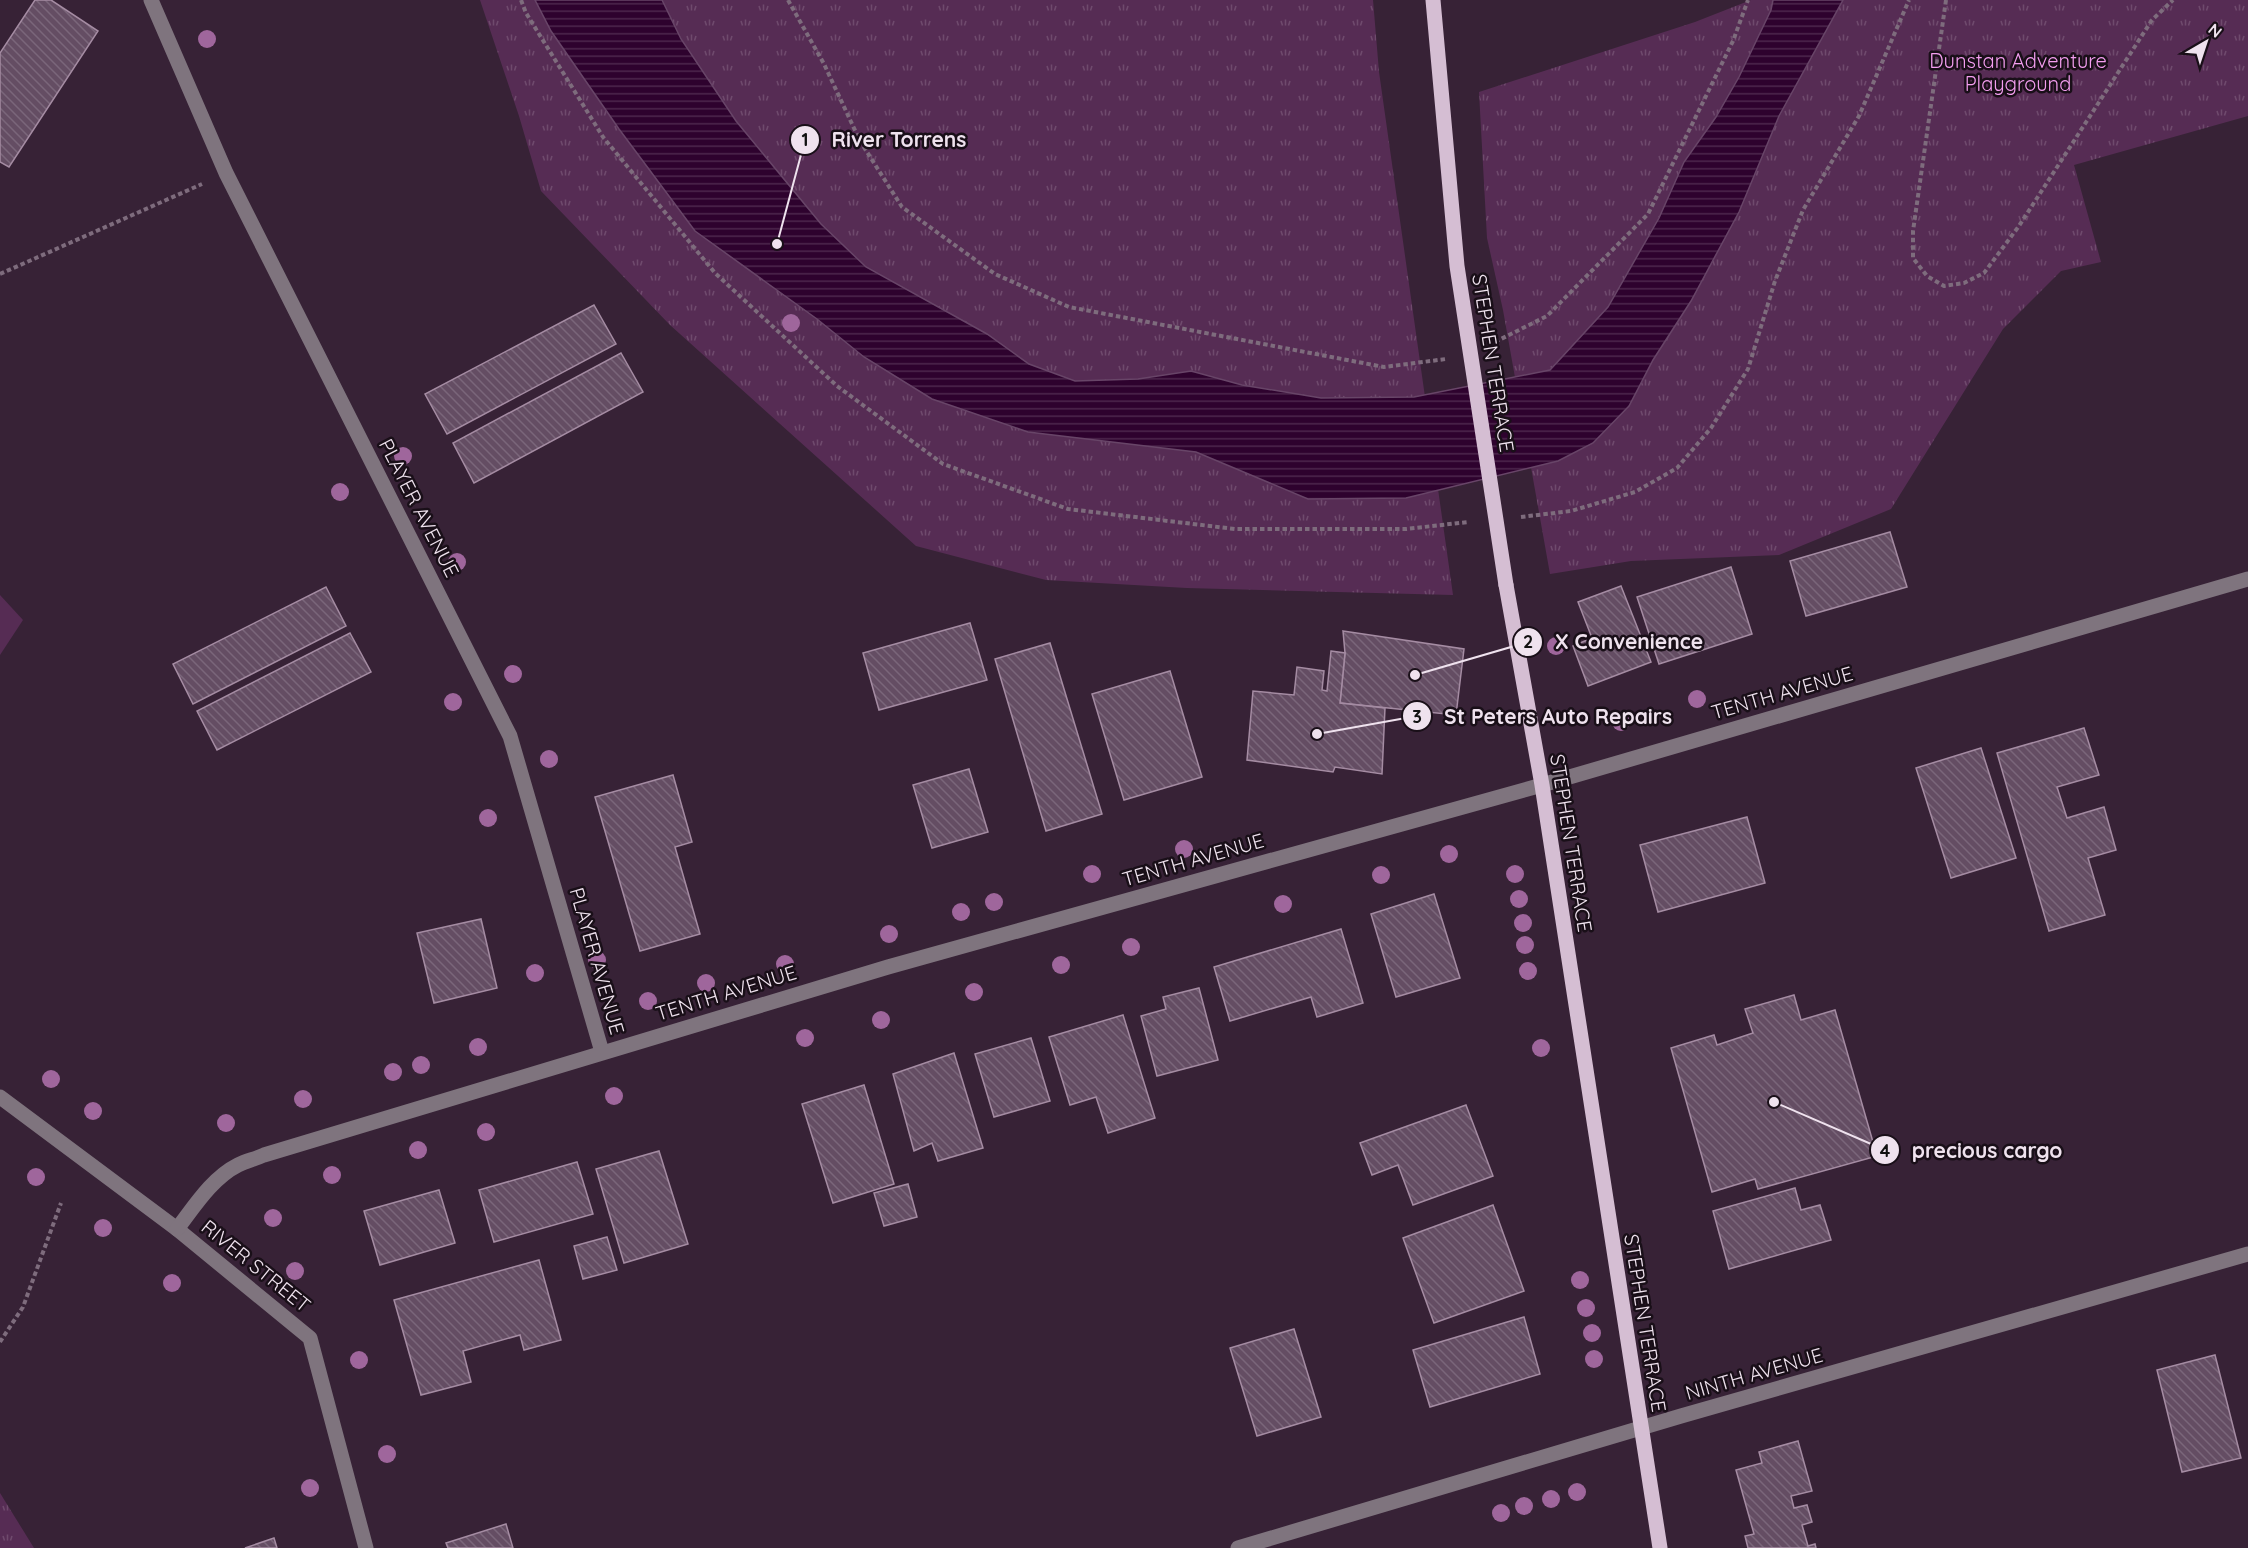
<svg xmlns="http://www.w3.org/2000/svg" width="2248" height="1548" viewBox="0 0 2248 1548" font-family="Quicksand,sans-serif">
  <defs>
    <pattern id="park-tufts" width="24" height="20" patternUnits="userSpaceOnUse" patternTransform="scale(1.5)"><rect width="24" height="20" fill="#562c54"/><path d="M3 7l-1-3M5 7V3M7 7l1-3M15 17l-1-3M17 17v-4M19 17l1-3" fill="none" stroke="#6f4a6d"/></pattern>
    <pattern id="water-rules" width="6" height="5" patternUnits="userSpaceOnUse" patternTransform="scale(1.5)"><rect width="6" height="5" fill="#2e022e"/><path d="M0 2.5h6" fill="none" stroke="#4d274d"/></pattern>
    <pattern id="building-back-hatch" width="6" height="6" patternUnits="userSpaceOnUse" patternTransform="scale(1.5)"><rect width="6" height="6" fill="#644d63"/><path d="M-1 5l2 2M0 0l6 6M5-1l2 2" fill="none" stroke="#7a667a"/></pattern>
  </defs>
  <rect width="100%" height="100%" fill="#372236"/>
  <!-- grass -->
  <polygon fill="#562c54" points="0,595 23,620 0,655"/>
  <!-- park -->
  <g fill="url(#park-tufts)">
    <polygon points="480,0 1373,0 1379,72 1453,595 1187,588 1046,580 916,546 670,325 541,191 519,116"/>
    <polygon points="1751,0 2248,0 2248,116 2074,165 2101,262 2061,271 2003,329 1891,509 1779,555 1631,561 1550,574 1503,310 1487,238 1479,92 1695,22"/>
    <polygon points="0,1493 34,1548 0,1548"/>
  </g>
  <!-- water -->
  <polygon fill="url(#water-rules)" stroke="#684568" stroke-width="1.5" points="535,0 662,0 681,39 736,121 821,224 866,267 987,334 1029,364 1075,381 1138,379 1191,371 1242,385 1321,398 1414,397 1550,370 1608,307 1659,218 1684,162 1716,117 1739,77 1771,10 1773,0 1843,0 1779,116 1739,212 1691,301 1653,360 1629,406 1593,443 1558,461 1406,498 1308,499 1196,452 1028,432 932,399 864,357 817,319 695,231 619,129 551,31"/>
  <!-- building -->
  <g fill="url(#building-back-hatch)" stroke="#a58ca3" stroke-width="1.5">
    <polygon points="35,0 51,0 98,31 9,167 0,162 0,53"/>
    <polygon points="594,305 616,344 447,434 425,394"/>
    <polygon points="621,353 643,392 474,483 453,443"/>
    <polygon points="1890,532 1907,587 1806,616 1790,561"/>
    <polygon points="1731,567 1752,634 1659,664 1637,597"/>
    <polygon points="1621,586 1651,662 1588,686 1573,646 1592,638 1578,602"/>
    <polygon points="326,587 346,626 193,704 173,664"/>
    <polygon points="970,623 987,680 879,710 863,653"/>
    <polygon points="1343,631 1464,649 1456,715 1340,703 1345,653"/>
    <polygon points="350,633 371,672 217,750 197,711"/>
    <polygon points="1050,643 1102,814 1046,831 995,659"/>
    <polygon points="1331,651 1345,653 1340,703 1385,708 1382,774 1335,767 1333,772 1247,760 1253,691 1294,695 1297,667 1324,671 1322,690 1327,691"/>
    <polygon points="1170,671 1202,777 1124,800 1092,694"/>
    <polygon points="2084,728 2099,775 2057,787 2067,818 2104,807 2116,850 2088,858 2105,915 2049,931 1997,753"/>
    <polygon points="1981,748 2016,858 1951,878 1916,768"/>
    <polygon points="969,769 988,832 932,848 913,785"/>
    <polygon points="673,775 692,842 675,847 700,934 640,951 595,797"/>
    <polygon points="1747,817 1765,883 1658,912 1640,845"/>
    <polygon points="1434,894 1460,978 1396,997 1371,914"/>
    <polygon points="481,919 497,988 434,1003 417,933"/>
    <polygon points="1341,929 1363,1003 1317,1017 1311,997 1230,1021 1214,967"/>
    <polygon points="1199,988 1218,1060 1157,1076 1141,1016 1166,1009 1163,997"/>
    <polygon points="1794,995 1801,1020 1835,1010 1877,1156 1758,1189 1755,1179 1712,1192 1671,1048 1714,1035 1717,1045 1753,1033 1745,1009"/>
    <polygon points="1123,1015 1155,1118 1108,1133 1096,1097 1070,1105 1049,1037"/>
    <polygon points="1031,1038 1050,1101 994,1117 975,1054"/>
    <polygon points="954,1053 983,1148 938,1161 932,1143 914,1151 893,1074"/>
    <polygon points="864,1085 894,1184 833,1203 802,1104"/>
    <polygon points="1466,1105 1493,1176 1413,1205 1398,1165 1372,1175 1360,1143"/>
    <polygon points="659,1151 688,1244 624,1263 596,1169"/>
    <polygon points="577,1162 593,1214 494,1242 479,1190"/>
    <polygon points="908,1184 917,1217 884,1226 874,1193"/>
    <polygon points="1795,1188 1801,1210 1820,1205 1831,1240 1729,1269 1713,1211"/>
    <polygon points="439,1190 455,1243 380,1265 364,1211"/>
    <polygon points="1493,1205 1524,1291 1434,1323 1403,1238"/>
    <polygon points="607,1237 617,1270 583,1279 574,1246"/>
    <polygon points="539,1260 561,1340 524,1350 520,1335 463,1351 471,1382 421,1395 394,1300"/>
    <polygon points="1524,1317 1540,1374 1430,1407 1413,1350"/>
    <polygon points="1294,1329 1321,1417 1257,1436 1230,1348"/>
    <polygon points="2215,1355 2241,1458 2182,1472 2157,1370"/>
    <polygon points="1798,1441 1812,1491 1791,1496 1794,1508 1807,1505 1812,1522 1802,1525 1808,1546 1815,1544 1816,1548 1748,1548 1745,1536 1754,1534 1736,1470 1762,1463 1759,1452"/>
    <polygon points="506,1524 513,1548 448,1548 446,1543"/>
    <polygon points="274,1538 277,1548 245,1548"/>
  </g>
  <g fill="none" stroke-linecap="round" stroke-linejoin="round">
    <!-- path -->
    <g stroke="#7e6c7d" stroke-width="4" stroke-dasharray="4.5 3" stroke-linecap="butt">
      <polyline points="521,0 526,13 603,137 715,273 837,386 943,464 1068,509 1235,529 1406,529 1468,522"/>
      <polyline points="788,0 824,64 860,141 902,207 995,274 1069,307 1384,367 1446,359"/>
      <polyline points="1946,0 1913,231 1913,258 1927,276 1944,286 1964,283 1984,273 2019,226 2152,20 2173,0"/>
      <polyline points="0,274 202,184"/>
      <polyline points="1495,342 1547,316 1648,214 1733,41 1748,0"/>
      <polyline points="1521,517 1571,511 1635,492 1677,468 1711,428 1748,369 1775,281 1803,210 1859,116 1909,0"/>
      <polyline points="0,1342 23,1307 61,1203"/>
    </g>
    <!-- minor -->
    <g stroke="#7f747e" stroke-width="15">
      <polyline points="151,0 226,173 510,736 602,1052"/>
      <polyline points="0,1097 177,1229 310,1338 366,1548"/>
      <path d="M 177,1229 C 194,1207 212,1178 238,1165 C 246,1161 255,1159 264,1155 L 888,967 L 1542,785 L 2248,579"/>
      <polyline points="1238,1548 1681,1416 2248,1254"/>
    </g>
    <!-- major -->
    <polyline stroke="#d5bed3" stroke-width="15" points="1506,585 1542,785 1660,1548"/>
    <!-- major-bridge -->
    <polyline stroke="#d5bed3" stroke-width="15" points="1433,0 1457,266 1506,585"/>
  </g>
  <!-- trees -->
  <g fill="#9f669c">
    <circle cx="207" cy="39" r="9"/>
    <circle cx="791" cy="323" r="9"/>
    <circle cx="403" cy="456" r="9"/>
    <circle cx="340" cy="492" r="9"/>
    <circle cx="457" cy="562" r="9"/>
    <circle cx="1556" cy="646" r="9"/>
    <circle cx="513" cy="674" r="9"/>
    <circle cx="1697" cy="699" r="9"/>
    <circle cx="453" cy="702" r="9"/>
    <circle cx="1621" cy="722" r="9"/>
    <circle cx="549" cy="759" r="9"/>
    <circle cx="488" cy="818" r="9"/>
    <circle cx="1184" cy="849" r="9"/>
    <circle cx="1449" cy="854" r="9"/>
    <circle cx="1092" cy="874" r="9"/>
    <circle cx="1515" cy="874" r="9"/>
    <circle cx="1381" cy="875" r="9"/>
    <circle cx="1519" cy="899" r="9"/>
    <circle cx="994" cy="902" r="9"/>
    <circle cx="1283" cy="904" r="9"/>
    <circle cx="961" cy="912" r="9"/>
    <circle cx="1523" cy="923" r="9"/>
    <circle cx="889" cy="934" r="9"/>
    <circle cx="1525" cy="945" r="9"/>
    <circle cx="1131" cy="947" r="9"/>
    <circle cx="597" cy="960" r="9"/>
    <circle cx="785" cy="964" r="9"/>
    <circle cx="1061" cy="965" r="9"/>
    <circle cx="1528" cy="971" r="9"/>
    <circle cx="535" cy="973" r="9"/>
    <circle cx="706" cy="983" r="9"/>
    <circle cx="974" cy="992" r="9"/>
    <circle cx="648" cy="1001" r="9"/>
    <circle cx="881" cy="1020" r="9"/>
    <circle cx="805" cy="1038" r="9"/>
    <circle cx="478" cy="1047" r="9"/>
    <circle cx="1541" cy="1048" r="9"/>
    <circle cx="421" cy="1065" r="9"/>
    <circle cx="393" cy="1072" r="9"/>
    <circle cx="51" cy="1079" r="9"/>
    <circle cx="614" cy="1096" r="9"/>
    <circle cx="303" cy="1099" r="9"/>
    <circle cx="93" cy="1111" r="9"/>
    <circle cx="226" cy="1123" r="9"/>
    <circle cx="486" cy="1132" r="9"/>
    <circle cx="418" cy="1150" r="9"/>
    <circle cx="332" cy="1175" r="9"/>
    <circle cx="36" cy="1177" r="9"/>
    <circle cx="273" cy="1218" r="9"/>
    <circle cx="103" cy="1228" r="9"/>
    <circle cx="295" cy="1271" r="9"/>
    <circle cx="1580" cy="1280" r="9"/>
    <circle cx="172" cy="1283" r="9"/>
    <circle cx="1586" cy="1308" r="9"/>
    <circle cx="1592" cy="1333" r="9"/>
    <circle cx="1594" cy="1359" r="9"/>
    <circle cx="359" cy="1360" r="9"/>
    <circle cx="387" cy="1454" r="9"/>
    <circle cx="310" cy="1488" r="9"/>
    <circle cx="1577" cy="1492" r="9"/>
    <circle cx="1551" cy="1499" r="9"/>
    <circle cx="1524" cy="1506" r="9"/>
    <circle cx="1501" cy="1513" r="9"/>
  </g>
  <g text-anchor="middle" stroke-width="5" stroke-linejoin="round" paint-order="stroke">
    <!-- park labels -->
    <g font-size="20" fill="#f49ef0" stroke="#190f18">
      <text x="2018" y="68">Dunstan Adventure<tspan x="2018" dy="23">Playground</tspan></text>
    </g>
    <!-- street labels -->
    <g font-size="20" fill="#efe2ee" stroke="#190f18">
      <text transform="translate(1493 363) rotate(81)" y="7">STEPHEN TERRACE</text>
      <text transform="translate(419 508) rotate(63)" y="7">PLAYER AVENUE</text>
      <text transform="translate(1782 693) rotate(-16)" y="7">TENTH AVENUE</text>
      <text transform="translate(1571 843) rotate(81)" y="7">STEPHEN TERRACE</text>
      <text transform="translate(1193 860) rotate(-16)" y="7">TENTH AVENUE</text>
      <text transform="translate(597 961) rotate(74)" y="7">PLAYER AVENUE</text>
      <text transform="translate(726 993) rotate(-17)" y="7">TENTH AVENUE</text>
      <text transform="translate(256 1266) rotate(39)" y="7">RIVER STREET</text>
      <text transform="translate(1645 1323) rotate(81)" y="7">STEPHEN TERRACE</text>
      <text transform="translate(1754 1374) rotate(-16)" y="7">NINTH AVENUE</text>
    </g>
  </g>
  <!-- callouts -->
  <path fill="none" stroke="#efe2ee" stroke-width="2" d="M777 244L805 140M1415 675L1528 642M1317 734L1417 716M1774 1102L1885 1150"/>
  <g fill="#efe2ee" stroke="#190f18" stroke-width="2">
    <circle cx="777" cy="244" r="6"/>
    <circle cx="1415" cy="675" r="6"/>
    <circle cx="1317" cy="734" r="6"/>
    <circle cx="1774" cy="1102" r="6"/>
    <circle cx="805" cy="140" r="15"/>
    <circle cx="1528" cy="642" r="15"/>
    <circle cx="1417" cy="716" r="15"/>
    <circle cx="1885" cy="1150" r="15"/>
  </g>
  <g font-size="18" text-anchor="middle" font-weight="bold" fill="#111">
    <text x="805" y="146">1</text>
    <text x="1528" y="648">2</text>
    <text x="1417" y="723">3</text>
    <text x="1885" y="1157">4</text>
  </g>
  <g font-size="21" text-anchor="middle" font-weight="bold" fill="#efe2ee" stroke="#190f18" stroke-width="5" stroke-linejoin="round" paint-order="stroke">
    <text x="899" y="147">River Torrens</text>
    <text x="1629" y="649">X Convenience</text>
    <text x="1558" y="724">St Peters Auto Repairs</text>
    <text x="1987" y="1158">precious cargo</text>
  </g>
  <!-- north arrow -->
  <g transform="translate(2206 42) rotate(39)" stroke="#190f18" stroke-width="4.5" paint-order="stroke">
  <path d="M0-4.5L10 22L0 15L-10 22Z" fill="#efe2ee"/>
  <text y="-9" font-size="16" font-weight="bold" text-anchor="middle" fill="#efe2ee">N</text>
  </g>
</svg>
